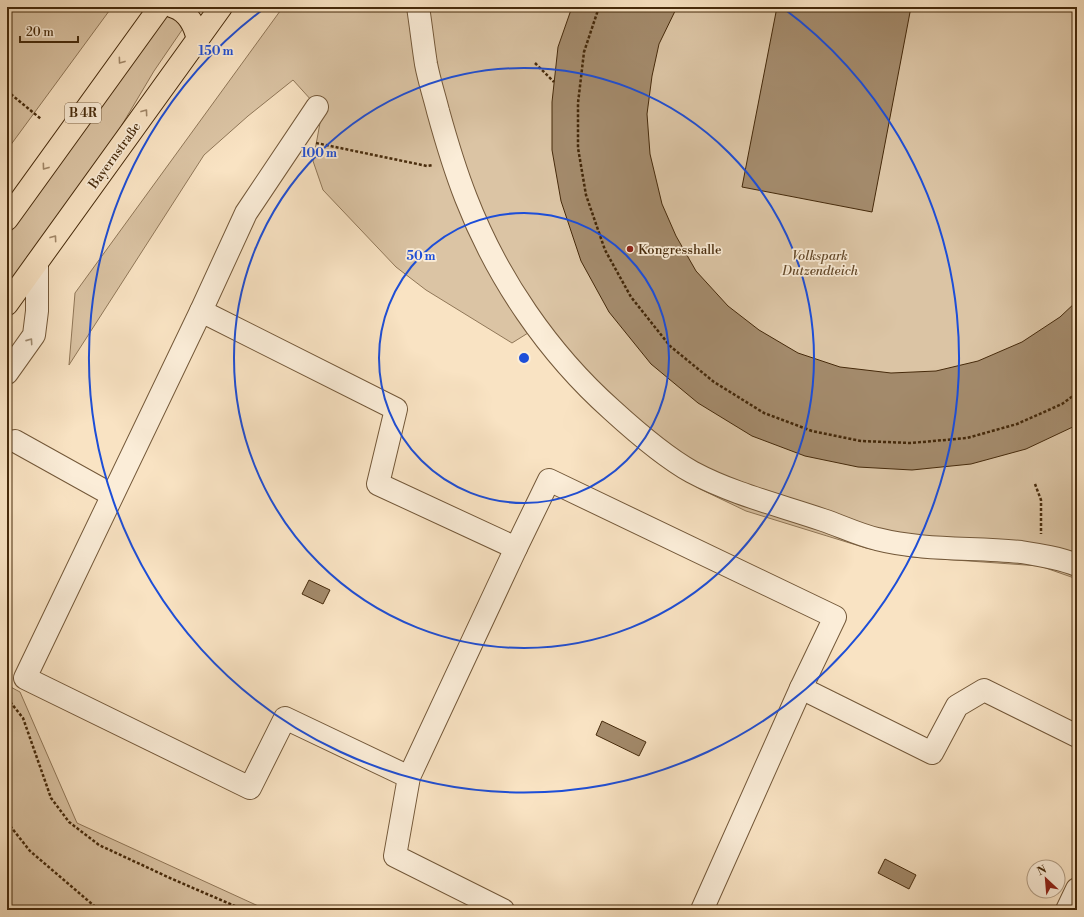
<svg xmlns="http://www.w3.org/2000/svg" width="1084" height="917" viewBox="0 0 1084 917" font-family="'Libre Bodoni',serif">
  <rect width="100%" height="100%" fill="#f9e3c3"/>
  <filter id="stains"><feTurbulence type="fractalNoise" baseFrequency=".005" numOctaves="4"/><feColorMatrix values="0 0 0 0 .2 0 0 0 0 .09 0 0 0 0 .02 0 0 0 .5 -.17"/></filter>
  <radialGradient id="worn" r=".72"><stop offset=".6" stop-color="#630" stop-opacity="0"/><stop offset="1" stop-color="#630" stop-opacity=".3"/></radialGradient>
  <!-- green -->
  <g fill="#dbc4a4" stroke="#907758">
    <polygon points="7,7 112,7 7,150"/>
    <polygon points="173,7 202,7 182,30 154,71 101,160 7,286 7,237"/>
    <polygon points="283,7 1077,7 1077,579 1040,566 912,557 866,548 746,511 700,489 655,461 612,424 567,381 528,333 512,343 426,290 396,267 323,190 313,161 322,112 293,80 248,116 204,155 69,365 75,293"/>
    <polygon points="7,685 20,692 77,823 267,910 7,910"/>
  </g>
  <!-- building -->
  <g fill="#a38a6b" stroke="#462a0b">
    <polygon points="572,7 677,7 659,44 652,76 647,114 650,154 662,204 676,236 696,271 728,306 759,330 798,353 840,367 891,373 936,371 978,361 1022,342 1060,317 1077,301 1077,425 1026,449 971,464 912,470 858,467 805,456 752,436 698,403 651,364 609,312 581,261 561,201 552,150 552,102 558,47"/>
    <polygon points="777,7 911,7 872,212 742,187"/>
    <polygon points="309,580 330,590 323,604 302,594"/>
    <polygon points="602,721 646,742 639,756 596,735"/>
    <polygon points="885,859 916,875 909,889 878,873"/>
  </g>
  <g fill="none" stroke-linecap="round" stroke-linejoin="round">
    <defs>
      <g id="minor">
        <path d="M 418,7 C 421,26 423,45 426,64 C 429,80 434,95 438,111 C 446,140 455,170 466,198 C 497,278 548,353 612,410 C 635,431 665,457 692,472 C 733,494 779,505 823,520 C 841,526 859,535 877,539 C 924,551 973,547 1021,552 C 1040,555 1059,558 1077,565"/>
        <polyline points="201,311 246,213 317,107"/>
        <polyline points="7,373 34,335 37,311 37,263"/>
        <polyline points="15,441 112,495"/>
        <polyline points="409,777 516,548"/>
        <polyline points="503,910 395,856 409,777 285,718 250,788 25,678 201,311 396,409 378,484 516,548 549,480 835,617 801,688 932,753 957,706 984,690 1077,736"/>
        <polyline points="702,910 801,688"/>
        <polyline points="1067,910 1077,889"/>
      </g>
      <g id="major">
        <path d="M 174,7 C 188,12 195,26 198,40"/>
        <polyline points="7,219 160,7"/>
        <polyline points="7,304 221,7"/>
      </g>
    </defs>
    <!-- minor casing -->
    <use href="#minor" stroke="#735839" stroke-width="24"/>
    <!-- major casing -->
    <use href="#major" stroke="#462a0b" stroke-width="24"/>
    <!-- path -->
    <g stroke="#462a0b" stroke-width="2.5" stroke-dasharray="3 2" stroke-linecap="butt">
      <polyline points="599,7 584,52 578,103 578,148 586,195 605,250 631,297 670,346 714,382 764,413 812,431 861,441 911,443 967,438 1017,424 1062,404 1077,393"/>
      <polyline points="535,63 554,82"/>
      <polyline points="7,91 41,119"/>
      <polyline points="316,143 427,166 433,165"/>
      <polyline points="1035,484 1041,500 1041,534"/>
      <polyline points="7,698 23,718 51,798 69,822 99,845 170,878 244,910"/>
      <polyline points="7,822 30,851 99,910"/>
    </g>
    <!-- minor -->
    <use href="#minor" stroke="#fbedd8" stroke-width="22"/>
    <!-- major -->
    <use href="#major" stroke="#f9e3c3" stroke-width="22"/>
  </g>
  <!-- one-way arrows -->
  <defs><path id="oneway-chevron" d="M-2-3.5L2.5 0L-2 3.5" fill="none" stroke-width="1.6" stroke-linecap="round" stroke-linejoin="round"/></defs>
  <g stroke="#a08667">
    <use href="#oneway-chevron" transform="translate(121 61) rotate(126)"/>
    <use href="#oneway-chevron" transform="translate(145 112) rotate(-54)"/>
    <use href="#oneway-chevron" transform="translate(45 167) rotate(126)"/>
    <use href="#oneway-chevron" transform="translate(54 238) rotate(-54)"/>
  </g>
  <use stroke="#a08c72" href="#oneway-chevron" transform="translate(30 341) rotate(-55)"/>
  <!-- distance rings -->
  <g fill="none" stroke="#1d4ed8" stroke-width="2">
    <circle cx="524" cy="358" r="145"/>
    <circle cx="524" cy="358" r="290"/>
    <path d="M783 8A435 435 0 1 1 265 8"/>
  </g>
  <!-- markers -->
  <circle fill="#8f2418" stroke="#fbedd8" stroke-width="1.5" cx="630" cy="249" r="4"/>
  <g text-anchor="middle" stroke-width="3.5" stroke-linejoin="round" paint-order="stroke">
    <!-- shield labels -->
    <rect fill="#fbedd8" stroke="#7c6448" stroke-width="1" x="65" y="103" width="36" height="20" rx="3"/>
    <g font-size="12" font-weight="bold" fill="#462a0b">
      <text x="83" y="117">B 4R</text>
    </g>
    <!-- street labels -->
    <g font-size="13" fill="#462a0b" stroke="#fbedd8">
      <text transform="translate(114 155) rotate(-54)" y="5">Bayernstraße</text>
    </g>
    <!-- poi labels -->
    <g font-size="13" fill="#462a0b" stroke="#fbedd8" text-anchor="start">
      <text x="638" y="254">Kongresshalle</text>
    </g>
    <!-- park labels -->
    <g font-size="13" font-style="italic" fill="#64492a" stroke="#fbedd8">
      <text x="820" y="260">Volkspark<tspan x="820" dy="15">Dutzendteich</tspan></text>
    </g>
  </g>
  <circle cx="524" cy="358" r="6" fill="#1d4ed8" stroke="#fbedd8" stroke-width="2"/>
  <g font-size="12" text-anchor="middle" font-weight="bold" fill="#1d4ed8" stroke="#fbedd8" stroke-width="3.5" stroke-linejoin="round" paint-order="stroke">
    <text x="216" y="55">150 m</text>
    <text x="319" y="157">100 m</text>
    <text x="421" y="260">50 m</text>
  </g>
  <!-- margin -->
  <rect width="1084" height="917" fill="none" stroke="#f9e3c3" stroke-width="24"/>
  <rect x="8" y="8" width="1068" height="901" fill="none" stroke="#462a0b" stroke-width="2"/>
  <rect x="12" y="12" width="1060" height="893" fill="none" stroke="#462a0b"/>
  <!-- north arrow -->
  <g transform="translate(1046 879) rotate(334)"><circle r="19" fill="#fbedd8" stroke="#b39f86"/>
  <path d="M0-3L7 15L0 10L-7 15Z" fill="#8f2418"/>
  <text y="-6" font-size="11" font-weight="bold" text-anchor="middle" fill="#462a0b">N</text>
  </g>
  <!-- scale -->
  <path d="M20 36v6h58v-6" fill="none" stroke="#462a0b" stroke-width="2"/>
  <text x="26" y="36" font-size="12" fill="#462a0b" stroke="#fbedd8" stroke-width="3" paint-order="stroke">20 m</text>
  <rect width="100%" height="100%" filter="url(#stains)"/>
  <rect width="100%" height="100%" fill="url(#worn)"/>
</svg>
